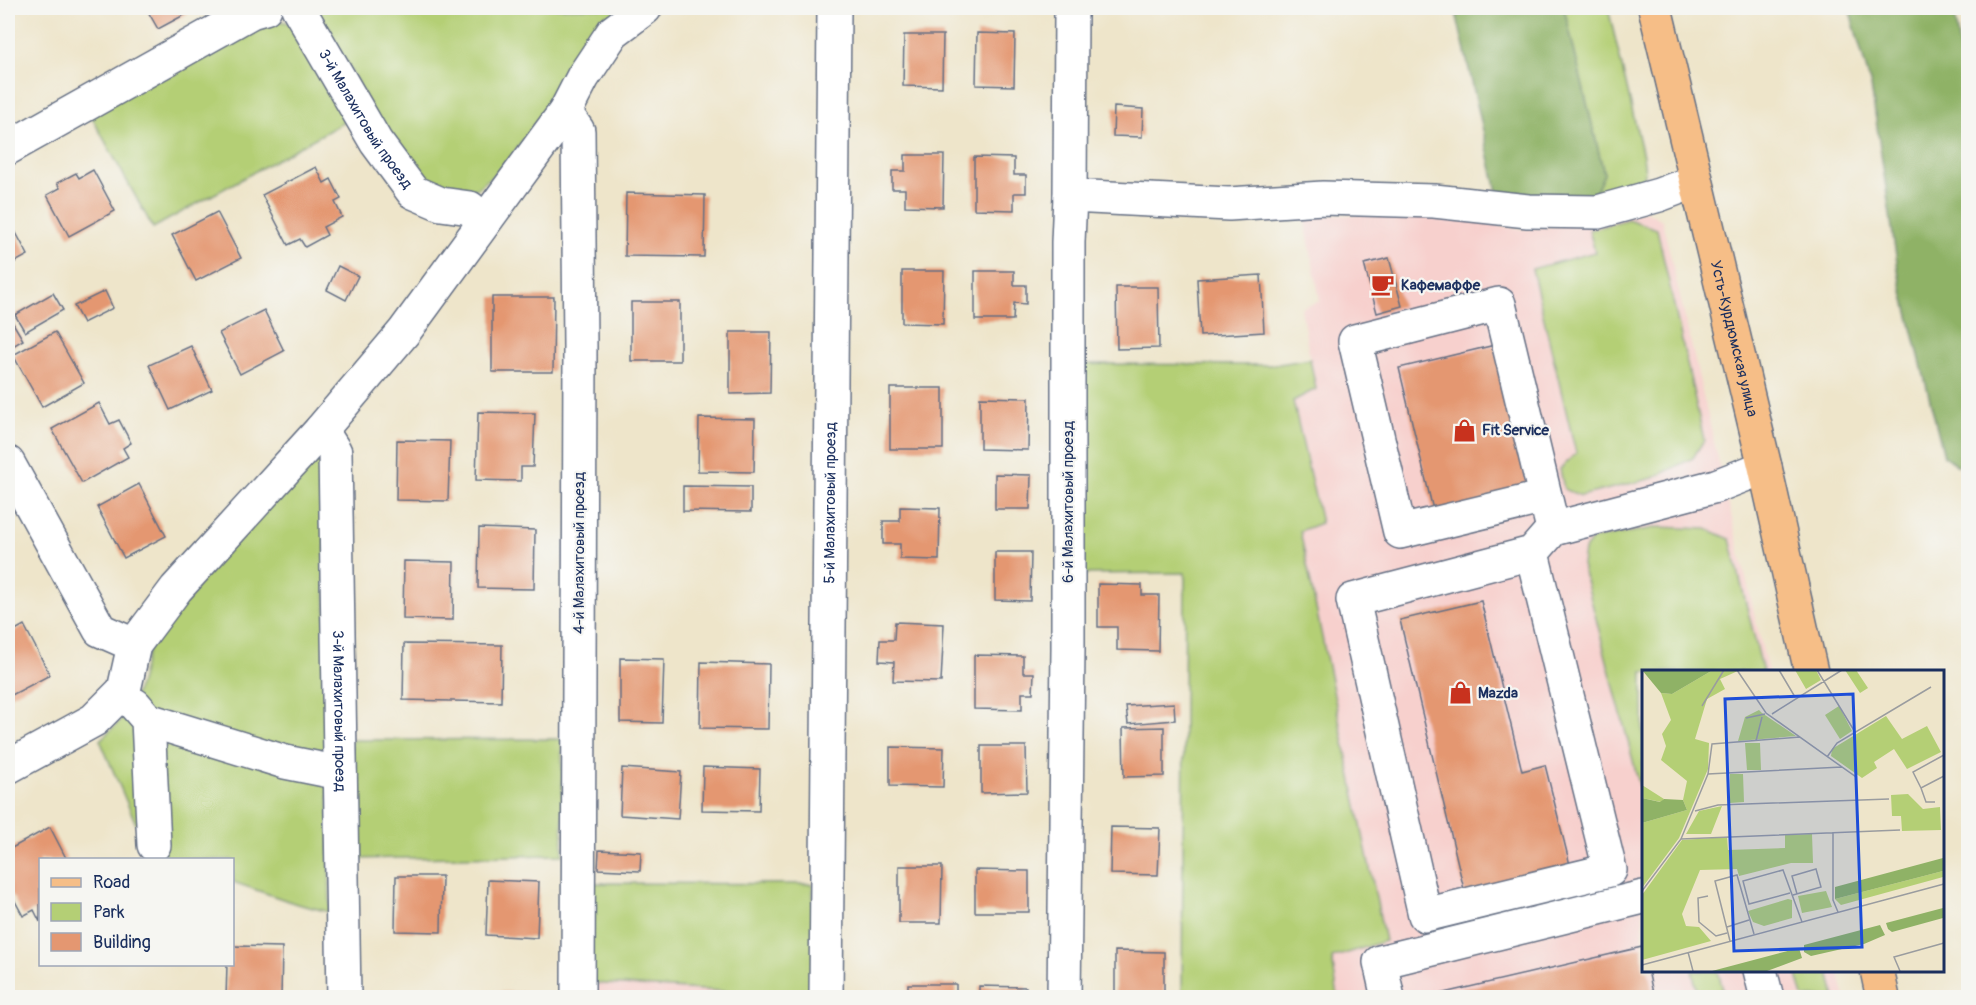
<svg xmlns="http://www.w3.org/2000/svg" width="1976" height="1005" viewBox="0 0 1976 1005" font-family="Pangolin,sans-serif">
  <rect width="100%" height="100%" fill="#f6f6f2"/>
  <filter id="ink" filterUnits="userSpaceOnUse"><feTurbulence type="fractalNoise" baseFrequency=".0167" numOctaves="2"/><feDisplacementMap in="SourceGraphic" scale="12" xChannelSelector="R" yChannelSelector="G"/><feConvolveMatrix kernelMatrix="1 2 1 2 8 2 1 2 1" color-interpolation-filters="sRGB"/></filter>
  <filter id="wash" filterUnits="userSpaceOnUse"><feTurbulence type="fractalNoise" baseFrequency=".008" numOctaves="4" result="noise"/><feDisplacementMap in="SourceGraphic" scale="24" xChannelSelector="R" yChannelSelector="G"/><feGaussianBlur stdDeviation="1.35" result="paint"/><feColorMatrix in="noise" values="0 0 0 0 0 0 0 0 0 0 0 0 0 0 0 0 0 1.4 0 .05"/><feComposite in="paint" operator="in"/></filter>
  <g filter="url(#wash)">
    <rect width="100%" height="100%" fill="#eee5ca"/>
    <!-- built -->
    <g fill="#f7d0cd">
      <polygon points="1646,211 1662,220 1768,672 1643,672 1643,970 1838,971 1845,997 1338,997 1331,958 1385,941 1300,530 1321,523 1293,401 1315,389 1301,308 1320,301 1304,216 1439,213 1518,229 1588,224"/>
      <polygon points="591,983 815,997 591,997"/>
    </g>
    <!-- green -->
    <g fill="#b4cf75" stroke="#687f6a" stroke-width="1.5">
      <polygon points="316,8 620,8 502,169 476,189 455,191 422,184 389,140"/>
      <polygon points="1564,8 1608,8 1643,156 1645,173 1640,183 1593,198 1604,174"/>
      <polygon points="268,20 286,22 300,32 348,120 153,228 90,114"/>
      <polygon points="1628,219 1657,229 1704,440 1693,458 1653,478 1581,496 1564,489 1560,469 1576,453 1532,269 1595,252 1589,230"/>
      <polygon points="1310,359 1316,389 1293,401 1321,523 1300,531 1385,941 1332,958 1338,997 1182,997 1185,573 1080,574 1083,364 1273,365"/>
      <polygon points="317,456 324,461 330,912 297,904 233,882 232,860 168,859 148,852 100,740 120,721 139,686 148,651 185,593"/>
      <polygon points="1659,527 1707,529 1730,539 1763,672 1643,672 1643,799 1582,565 1584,550 1593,539"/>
      <polygon points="562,739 563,855 352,859 351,740"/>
      <polygon points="591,883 813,884 815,997 591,983"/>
      <polygon points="1692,971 1718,971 1725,997 1699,997"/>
      <polygon points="1796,971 1829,971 1835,997 1803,997"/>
    </g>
    <!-- forest -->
    <g fill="#8fb266" stroke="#557062" stroke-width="1.5">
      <polygon points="1455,8 1564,8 1604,174 1593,198 1498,196"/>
      <polygon points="1849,8 1953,8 1968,103 1968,463 1958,466 1944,456 1899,276 1871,86"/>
    </g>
    <g id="blocks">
      <!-- building -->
      <g fill="#e49771">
        <polygon points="146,8 197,8 158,29"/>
        <polygon points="977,33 1015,34 1014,86 976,85"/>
        <polygon points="904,35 943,35 942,87 903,86"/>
        <polygon points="1114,107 1143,109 1142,137 1113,136"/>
        <polygon points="905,155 944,155 943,207 905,206 905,189 892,189 892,171 905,171"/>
        <polygon points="974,157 1014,158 1014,175 1026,175 1026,193 1014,193 1014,210 974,209"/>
        <polygon points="316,167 324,183 331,179 341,199 335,202 342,217 323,227 327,235 305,247 300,239 288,245 262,195"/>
        <polygon points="93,170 115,211 69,236 47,195 60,188 57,183 76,173 79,178"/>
        <polygon points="626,193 705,195 704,257 625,256"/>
        <polygon points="217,212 241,258 196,281 172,235"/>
        <polygon points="8,218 28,255 8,266"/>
        <polygon points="1389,258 1402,306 1377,313 1364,264"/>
        <polygon points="338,266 358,276 346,300 327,290"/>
        <polygon points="902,271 944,271 943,324 902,323"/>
        <polygon points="975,271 1014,271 1014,285 1026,285 1026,304 1014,303 1013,320 975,320"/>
        <polygon points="1261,275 1264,332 1200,336 1197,279"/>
        <polygon points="1116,287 1158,287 1159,348 1117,349"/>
        <polygon points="105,291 113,308 83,323 74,306"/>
        <polygon points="53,293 63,310 25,332 15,315"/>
        <polygon points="492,297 554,297 553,372 492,372"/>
        <rect x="631" y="302" width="49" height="59"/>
        <polygon points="264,310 284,351 240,374 219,333"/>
        <polygon points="10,318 23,340 8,349 8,320"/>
        <polygon points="55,332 84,383 42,407 13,355"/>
        <polygon points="730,332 771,332 770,393 730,394"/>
        <polygon points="1495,345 1529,491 1434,514 1399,368"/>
        <polygon points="191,346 212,390 170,410 149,365"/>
        <rect x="890" y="388" width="53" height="61"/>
        <polygon points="980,397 1029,398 1028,450 980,449"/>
        <polygon points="99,403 110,424 119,420 131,443 123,448 128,457 82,483 52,429"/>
        <polygon points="478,412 535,413 533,467 521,467 521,481 476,480"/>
        <polygon points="699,418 755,419 754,472 698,471"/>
        <polygon points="397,440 450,441 448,501 396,500"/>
        <polygon points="995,474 1031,475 1030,509 995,509"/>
        <polygon points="139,484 166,536 124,558 97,507"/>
        <polygon points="683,486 751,487 751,512 683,511"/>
        <polygon points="900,507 940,508 939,560 900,559 900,544 883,544 883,521 900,521"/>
        <polygon points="479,528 535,530 534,589 478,588"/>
        <polygon points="995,552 1031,552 1030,601 995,600"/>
        <polygon points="404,561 454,562 453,620 403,619"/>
        <polygon points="1098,584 1142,585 1142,595 1159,595 1158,651 1117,650 1117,627 1098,627"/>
        <polygon points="1481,601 1522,771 1545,765 1573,877 1467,902 1400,620"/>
        <polygon points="895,622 944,624 941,682 893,681 894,662 879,661 880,640 894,640"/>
        <polygon points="24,625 50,675 8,697 8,634"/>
        <polygon points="404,644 502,645 501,702 403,700"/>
        <polygon points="974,655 1023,656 1023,673 1034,673 1033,693 1022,693 1022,710 974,709"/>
        <polygon points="620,658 664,659 662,723 620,722"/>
        <polygon points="701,662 769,664 768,729 700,728"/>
        <polygon points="1174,703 1175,720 1128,724 1126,706"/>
        <polygon points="1164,727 1164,776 1124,777 1123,728"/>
        <polygon points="981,746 1026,746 1027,792 981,793"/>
        <polygon points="890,747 944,748 943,787 890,786"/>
        <polygon points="703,767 760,769 759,811 702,810"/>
        <polygon points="622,768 681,772 678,819 620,815"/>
        <polygon points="50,827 67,860 40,860 40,922 34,910 23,916 8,888 8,850"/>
        <polygon points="1111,827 1160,828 1158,875 1110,874"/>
        <polygon points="599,850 641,852 640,871 598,869"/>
        <polygon points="899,866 942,866 941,923 899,923"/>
        <polygon points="975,870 1029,871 1029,912 975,912"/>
        <polygon points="396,876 442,876 441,932 395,931"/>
        <polygon points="488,880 539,882 537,938 486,935"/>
        <polygon points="232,946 282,947 281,998 226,998 227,964 232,964"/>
        <polygon points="1642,947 1643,970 1648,970 1654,998 1422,998"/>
        <polygon points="1115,951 1164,952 1164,998 1115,998"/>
        <rect x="908" y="984" width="48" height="14"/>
        <polygon points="979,986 1026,987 1026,998 979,998"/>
        <rect x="480" y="992" width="47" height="6"/>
      </g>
    </g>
  </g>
  <g filter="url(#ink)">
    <use href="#blocks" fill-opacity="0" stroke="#656f84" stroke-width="1.5"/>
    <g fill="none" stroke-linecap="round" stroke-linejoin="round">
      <defs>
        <g id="minor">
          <path id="s1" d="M 298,8 L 376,142 L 413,192 L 441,204 L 470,208 L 483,222"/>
          <polyline points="565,112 578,131 580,347 578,998"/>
          <polyline points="8,148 251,12 265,8"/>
          <polyline points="1070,196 1229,204 1323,198 1434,201 1528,211 1598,212 1659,195 1696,181"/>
          <path id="s2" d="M 321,430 L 335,452 L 344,998"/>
          <polyline points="8,463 100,630 134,645"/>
          <polyline points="1545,497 1400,532 1355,341 1499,304 1553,529"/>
          <polyline points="1532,553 1610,870 1425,915 1353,600 1532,553 1553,529 1716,486 1765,467"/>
          <polyline points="135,705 148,720 154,845"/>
          <polyline points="148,720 285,762 340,773"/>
          <polyline points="8,767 94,720 124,690 134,645 176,589 321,430 404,332 565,112 583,77 613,32 645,8"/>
          <polyline points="1760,970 1767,998"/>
          <path id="s3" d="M 826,998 L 834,8"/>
          <polyline points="1064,998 1068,649 1068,242 1070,196 1071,8"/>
          <polyline points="1388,998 1380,962 1643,897"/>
        </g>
        <g id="major">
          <path id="s4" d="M 1655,8 L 1765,467 L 1811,672"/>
          <polyline points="1877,970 1883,998"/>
        </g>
      </defs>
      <!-- minor casing -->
      <use href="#minor" stroke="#656f84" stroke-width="36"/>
      <!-- major casing -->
      <use href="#major" stroke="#656f84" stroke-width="36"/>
      <!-- minor -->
      <use href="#minor" stroke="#fff" stroke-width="33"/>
      <!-- major -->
      <use href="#major" stroke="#f6be87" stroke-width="33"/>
    </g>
  </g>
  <!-- icons -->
  <defs>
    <symbol id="cafe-bare" viewBox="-9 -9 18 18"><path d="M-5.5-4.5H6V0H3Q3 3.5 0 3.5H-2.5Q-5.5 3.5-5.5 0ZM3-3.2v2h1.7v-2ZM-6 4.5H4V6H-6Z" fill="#c8321e" stroke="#f6f6f2" stroke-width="2.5" paint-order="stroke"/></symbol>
    <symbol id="shop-bare" viewBox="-9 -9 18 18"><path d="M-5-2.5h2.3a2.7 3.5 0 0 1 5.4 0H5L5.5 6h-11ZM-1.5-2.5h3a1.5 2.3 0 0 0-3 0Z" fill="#c8321e" stroke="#f6f6f2" stroke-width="2.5" paint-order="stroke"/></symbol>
  </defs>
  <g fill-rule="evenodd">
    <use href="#cafe-bare" x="1366" y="268" width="33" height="33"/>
    <use href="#shop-bare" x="1448" y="414" width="33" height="33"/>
    <use href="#shop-bare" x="1444" y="676" width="33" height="33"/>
  </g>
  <g text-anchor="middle" stroke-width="4.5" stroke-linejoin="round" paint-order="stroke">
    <!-- street labels -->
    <g font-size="15" fill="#1b2f5e" stroke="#f6f6f2">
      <text dy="5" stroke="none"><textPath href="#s1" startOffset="130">3-й Малахитовый проезд</textPath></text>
      <text dy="5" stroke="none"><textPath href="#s4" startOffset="340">Усть-Курдюмская улица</textPath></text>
      <text dy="5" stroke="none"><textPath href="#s3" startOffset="495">5-й Малахитовый проезд</textPath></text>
      <text transform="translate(1068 502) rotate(-90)" y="5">6-й Малахитовый проезд</text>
      <text transform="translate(579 553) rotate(-90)" y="5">4-й Малахитовый проезд</text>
      <text dy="5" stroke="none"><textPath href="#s2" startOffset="285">3-й Малахитовый проезд</textPath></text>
    </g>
    <!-- poi labels -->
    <g font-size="15" font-weight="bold" fill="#1b2f5e" stroke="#f6f6f2" text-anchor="start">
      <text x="1401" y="290">Кафемаффе</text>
      <text x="1482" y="435">Fit Service</text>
      <text x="1478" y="698">Mazda</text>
    </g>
  </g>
  <!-- overview -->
  <g transform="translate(1642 670)">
    <rect width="302" height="302" fill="#eee5ca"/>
    <path d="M 71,0 L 98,0 L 78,9 L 83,19 L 65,29 L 53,69 L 67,73 L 66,99 L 37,168 L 0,218 L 0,153 L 45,140 L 41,130 L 45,111 L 19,90 L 24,76 L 20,64 L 29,50 L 19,23 L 30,24 ZM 153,0 L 174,0 L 179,10 L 164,19 ZM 203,0 L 214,0 L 226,18 L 218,23 ZM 197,36 L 210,61 L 198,69 L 183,45 ZM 117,40 L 120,43 L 154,66 L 96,71 L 103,47 ZM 244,46 L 260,69 L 285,56 L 299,82 L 265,99 L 252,79 L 232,92 L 235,98 L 220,108 L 189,86 L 190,79 ZM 103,73 L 118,73 L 119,100 L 105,100 ZM 88,104 L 101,104 L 102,132 L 88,133 ZM 0,115 L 22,129 L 19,132 L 0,128 ZM 266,124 L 281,139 L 298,137 L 299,160 L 260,161 L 259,146 L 250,146 L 249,125 ZM 80,136 L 69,164 L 44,164 L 57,141 ZM 170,164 L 171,193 L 149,193 L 97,206 L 95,199 L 58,200 L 40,244 L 44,256 L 57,257 L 69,271 L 0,290 L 0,225 L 40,170 L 85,167 L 86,180 L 143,178 L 143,165 ZM 301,201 L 301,207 L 199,235 L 193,229 ZM 184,221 L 190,237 L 160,243 L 156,226 ZM 146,229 L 150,230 L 150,248 L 122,256 L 111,252 L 106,241 Z" fill="#b4cf75"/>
    <path d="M 0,0 L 71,0 L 30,24 L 19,23 ZM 0,128 L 18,132 L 22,129 L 41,130 L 45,140 L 0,153 ZM 301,188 L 301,201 L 193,229 L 193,217 ZM 301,238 L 301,248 L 250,262 L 246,259 L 244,253 ZM 238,255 L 243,265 L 222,274 L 169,286 L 162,282 L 162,275 ZM 157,278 L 160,288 L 125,301 L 70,301 Z" fill="#8fb266"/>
    <path fill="none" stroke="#9a9c9f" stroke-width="1.5" d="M 95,0 L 124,43 L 214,107 L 216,161M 137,0 L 153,27M 175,0 L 213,62M 60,36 L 82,0M 130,44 L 200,0M 104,48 L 123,44M 114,71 L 120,47M 302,85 L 271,102 L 279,118 L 302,106M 185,87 L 195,73 L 289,17M 66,104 L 70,74 L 158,67M 279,118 L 284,132 L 293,132M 53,141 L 76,135 L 247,129M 191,162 L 191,230 L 196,242M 39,169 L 258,160M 0,221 L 39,169 L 66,104 L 200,97M 148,223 L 107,234 L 101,211 L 141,200 L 160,252M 151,225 L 179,217 L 174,199 L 150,206 L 155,224M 66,226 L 56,228 L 57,252 L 74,266 L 85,263M 85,257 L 107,250M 88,271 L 73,211 L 95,205 L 112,264M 46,282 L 51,301M 0,295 L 302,214M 258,301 L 252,287 L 302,273"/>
    <path fill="#1d4ed8" fill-opacity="0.15" stroke="#1d4ed8" stroke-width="3" d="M 211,24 L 220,277 L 92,281 L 83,29 Z"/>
    <rect width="302" height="302" fill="none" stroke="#1b2f5e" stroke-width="3"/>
  </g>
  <!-- margin -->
  <rect width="1976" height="1005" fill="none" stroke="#f6f6f2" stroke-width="30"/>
  <!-- legend -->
  <rect x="39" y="858" width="195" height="108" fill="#f6f6f2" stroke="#9ea6b7" stroke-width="1.5"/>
  <rect x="51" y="878" width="30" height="9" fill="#f6be87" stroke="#9ea6b7" stroke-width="1.5"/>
  <text x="93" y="888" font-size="18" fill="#1b2f5e">Road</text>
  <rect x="51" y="903" width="30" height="18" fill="#b4cf75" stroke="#9ea6b7" stroke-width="1.5"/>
  <text x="93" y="918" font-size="18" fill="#1b2f5e">Park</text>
  <rect x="51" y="933" width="30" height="18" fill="#e49771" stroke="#9ea6b7" stroke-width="1.5"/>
  <text x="93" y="948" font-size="18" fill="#1b2f5e">Building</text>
</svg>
